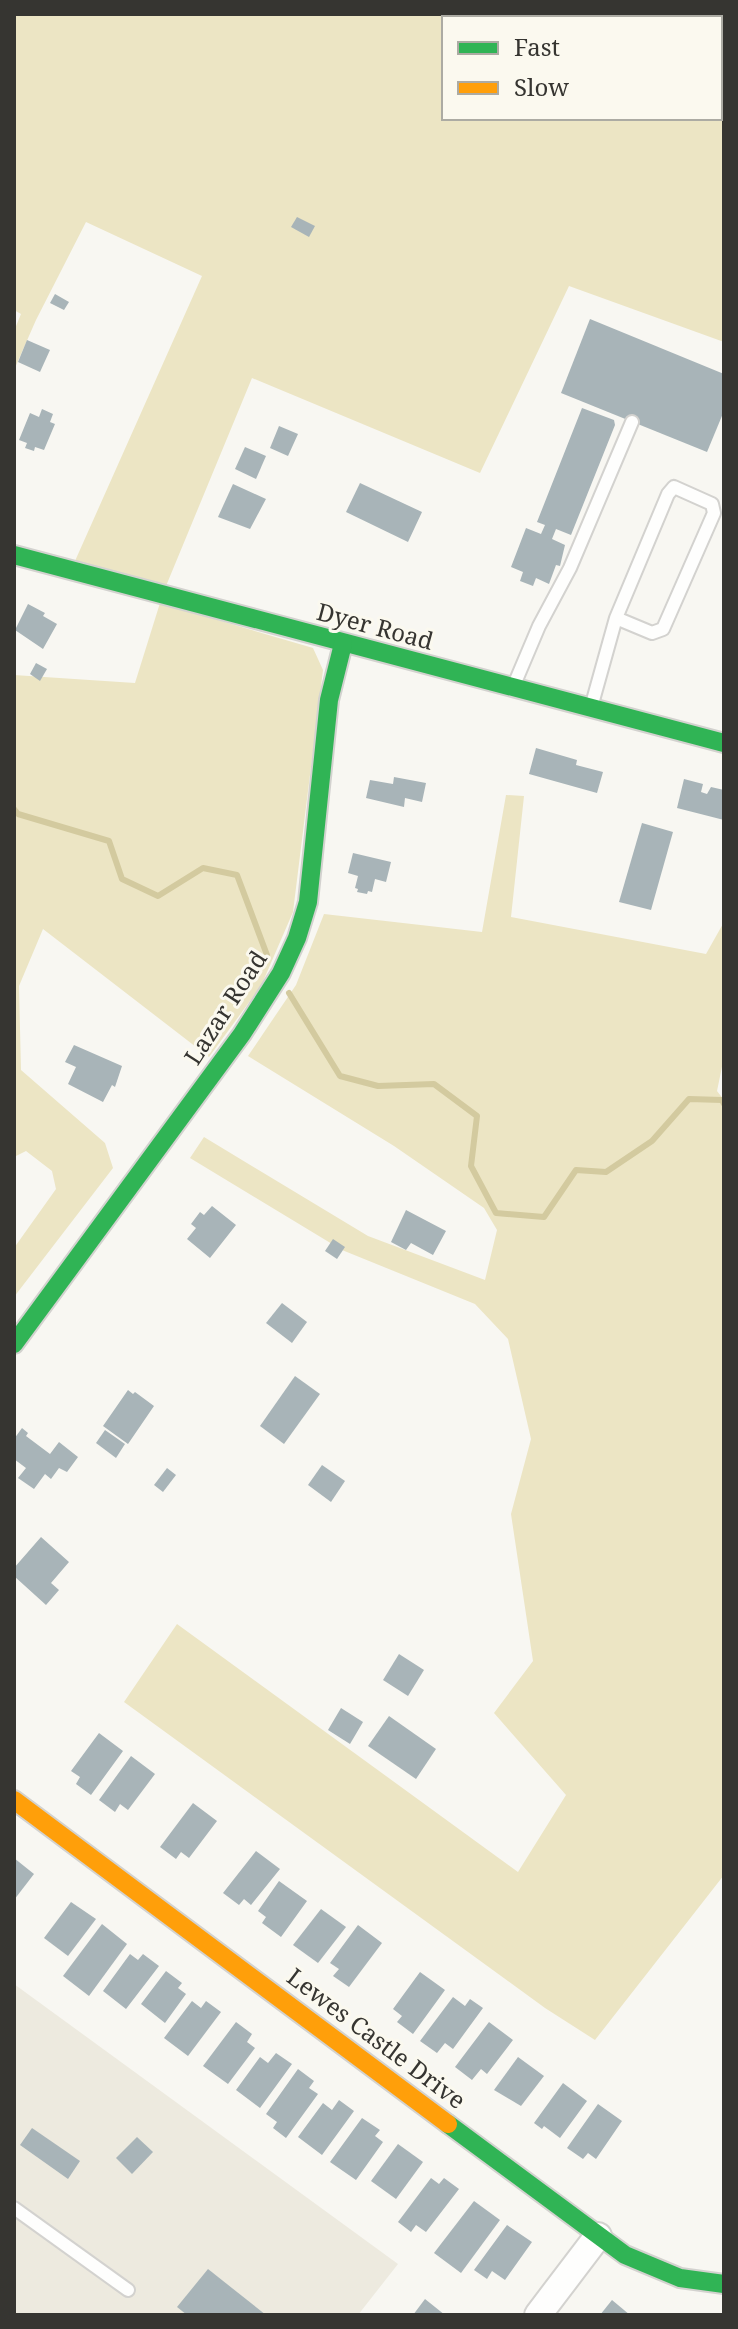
<svg xmlns="http://www.w3.org/2000/svg" width="738" height="2329" viewBox="0 0 738 2329" font-family="'Noto Serif',serif">
  <rect width="100%" height="100%" fill="#f8f7f2"/>
  <!-- built -->
  <polygon fill="#edeadf" points="14,1984 398,2264 358,2315 14,2315"/>
  <!-- green -->
  <g fill="#ece5c4" fill-rule="evenodd">
    <path d="M 14,14 L 724,14 L 724,342 L 569,286 L 480,473 L 252,378 L 166,586 L 75,561 L 202,276 L 86,222 L 36,320 L 14,370 L 14,331 L 21,314 L 14,310 ZM 444,18 L 720,18 L 720,118 L 444,118 Z"/>
    <polygon points="160,603 313,648 323,670 293,912 261,986 209,1057 43,929 19,986 21,1070 105,1143 113,1168 14,1297 14,1248 56,1189 52,1171 26,1151 14,1157 14,675 135,683"/>
    <polygon points="506,795 524,796 511,917 706,954 724,922 724,1057 717,1091 724,1100 724,1875 595,2040 545,2008 124,1702 177,1624 518,1872 566,1795 494,1713 533,1661 511,1514 531,1439 508,1339 475,1304 342,1250 190,1158 204,1137 368,1236 485,1280 497,1230 484,1208 394,1146 248,1056 296,985 324,914 482,932"/>
  </g>
  <g fill="none" stroke-linecap="round" stroke-linejoin="round">
    <!-- stream -->
    <g stroke="#d3ca9f" stroke-width="6">
      <polyline points="14,809 18,814 109,841 122,879 158,896 203,868 237,875 267,955"/>
      <polyline points="289,993 340,1076 378,1086 434,1084 477,1116 471,1166 496,1213 544,1217 576,1170 606,1172 652,1141 689,1099 722,1100 724,1104"/>
    </g>
  </g>
  <!-- building -->
  <g fill="#a8b4b8">
    <polygon points="297,217 315,226 309,237 291,227"/>
    <polygon points="55,294 69,302 64,310 50,303"/>
    <polygon points="590,319 724,374 724,411 707,452 561,393"/>
    <polygon points="27,340 50,350 40,372 18,362"/>
    <polygon points="582,408 614,420 615,425 571,535 556,529 552,539 565,545 560,566 556,565 549,584 536,578 533,586 520,581 523,572 511,567 526,528 541,534 545,525 537,522"/>
    <polygon points="42,409 53,414 50,422 55,424 44,450 35,447 34,451 25,448 27,443 19,440 30,413 39,417"/>
    <polygon points="279,426 298,434 288,456 270,448"/>
    <polygon points="245,447 266,456 256,479 235,469"/>
    <polygon points="360,483 422,512 408,542 346,512"/>
    <polygon points="233,484 266,499 250,529 218,517"/>
    <polygon points="28,604 45,613 43,616 57,624 43,649 15,630"/>
    <polygon points="36,663 47,669 40,681 30,674"/>
    <polygon points="536,748 577,760 576,765 603,772 597,793 529,774"/>
    <polygon points="394,777 426,783 422,802 405,798 404,807 366,798 370,780 393,784"/>
    <polygon points="684,779 703,784 701,792 707,794 711,787 724,790 724,820 677,808"/>
    <polygon points="642,823 673,832 651,910 619,902"/>
    <polygon points="353,853 391,862 386,882 375,879 372,892 368,891 367,894 357,892 358,889 355,888 358,876 348,873"/>
    <polygon points="74,1045 122,1066 115,1087 112,1085 103,1102 68,1084 76,1067 65,1062"/>
    <polygon points="212,1206 236,1225 210,1258 187,1239 196,1228 191,1224 200,1212 204,1215"/>
    <polygon points="406,1210 446,1231 433,1255 411,1243 406,1250 391,1242"/>
    <polygon points="333,1239 345,1247 337,1259 325,1251"/>
    <polygon points="282,1303 307,1322 292,1343 266,1323"/>
    <polygon points="295,1376 320,1394 284,1444 260,1426"/>
    <polygon points="128,1390 133,1394 135,1392 154,1406 128,1444 103,1426"/>
    <polygon points="22,1428 28,1433 26,1436 50,1454 59,1442 78,1457 67,1472 59,1468 51,1479 45,1474 34,1489 18,1478 26,1468 14,1459 14,1439"/>
    <polygon points="105,1430 125,1444 116,1458 96,1443"/>
    <polygon points="322,1465 345,1481 331,1502 308,1485"/>
    <polygon points="167,1468 176,1475 163,1492 154,1485"/>
    <polygon points="41,1537 69,1562 51,1583 59,1590 46,1605 14,1576 14,1568"/>
    <polygon points="399,1654 424,1670 408,1696 383,1680"/>
    <polygon points="341,1708 363,1722 350,1744 328,1730"/>
    <polygon points="389,1716 436,1749 416,1779 368,1746"/>
    <polygon points="99,1733 123,1751 91,1795 76,1784 80,1777 71,1771"/>
    <polygon points="131,1756 155,1774 128,1810 120,1804 115,1812 99,1800"/>
    <polygon points="193,1803 217,1821 189,1858 181,1852 176,1859 160,1847"/>
    <polygon points="256,1851 280,1869 251,1905 244,1899 239,1905 223,1893"/>
    <polygon points="14,1858 34,1874 14,1900"/>
    <polygon points="279,1881 307,1901 281,1937 262,1923 266,1917 258,1911"/>
    <polygon points="71,1902 96,1919 68,1956 44,1938"/>
    <polygon points="321,1909 346,1927 318,1963 293,1945"/>
    <polygon points="102,1924 127,1944 89,1996 63,1976"/>
    <polygon points="358,1925 382,1943 349,1987 333,1976 339,1969 330,1963"/>
    <polygon points="130,1954 138,1960 143,1954 159,1966 126,2009 103,1991"/>
    <polygon points="166,1971 182,1983 178,1988 186,1994 165,2023 141,2004"/>
    <polygon points="420,1972 445,1990 413,2034 397,2022 402,2016 393,2009"/>
    <polygon points="453,1997 465,2006 470,1999 483,2008 453,2049 445,2043 437,2053 420,2041"/>
    <polygon points="192,2001 201,2008 206,2001 221,2012 188,2056 164,2038"/>
    <polygon points="236,2022 252,2034 247,2042 255,2048 228,2084 203,2066"/>
    <polygon points="489,2022 513,2040 487,2074 481,2069 472,2080 455,2067"/>
    <polygon points="276,2053 292,2064 260,2108 236,2090 260,2057 268,2063"/>
    <polygon points="518,2057 544,2076 521,2106 494,2090"/>
    <polygon points="298,2069 314,2081 309,2088 318,2094 286,2138 273,2128 277,2122 266,2114"/>
    <polygon points="563,2083 587,2101 560,2138 544,2126 542,2129 534,2123"/>
    <polygon points="339,2100 354,2111 322,2155 298,2137 323,2103 332,2110"/>
    <polygon points="598,2104 622,2121 596,2159 588,2153 583,2159 567,2148"/>
    <polygon points="362,2118 380,2130 375,2136 383,2142 356,2180 330,2162"/>
    <polygon points="32,2128 80,2161 68,2179 20,2145"/>
    <polygon points="137,2137 153,2152 132,2174 116,2158"/>
    <polygon points="398,2144 423,2162 396,2199 371,2181"/>
    <polygon points="431,2178 439,2184 444,2178 459,2189 426,2232 416,2225 411,2232 398,2222"/>
    <polygon points="474,2201 500,2220 461,2273 434,2253"/>
    <polygon points="507,2225 532,2242 505,2280 492,2271 487,2279 474,2270"/>
    <polygon points="208,2269 266,2315 187,2315 177,2307"/>
    <polygon points="425,2299 445,2315 413,2315"/>
    <polygon points="612,2300 630,2315 600,2315"/>
  </g>
  <g fill="none" stroke-linecap="round" stroke-linejoin="round">
    <defs>
      <g id="lane">
        <polyline points="514,685 539,626 570,568 632,422"/>
        <polyline points="592,704 616,618 652,633 663,629 714,513 712,504 674,487 668,494 616,618"/>
        <polyline points="14,2208 128,2290"/>
      </g>
      <polyline id="street" points="538,2315 598,2236"/>
      <g id="fast">
        <polyline points="14,555 724,743"/>
        <polyline points="14,1344 242,1034 281,973 297,938 308,902 329,700 343,644"/>
        <polyline points="448,2124 625,2255 680,2278 724,2284"/>
      </g>
      <polyline id="slow" points="14,1800 448,2124"/>
    </defs>
    <!-- lane casing -->
    <use href="#lane" stroke="#d3d2cf" stroke-width="16"/>
    <!-- street casing -->
    <use href="#street" stroke="#d3d2cf" stroke-width="30"/>
    <!-- fast casing -->
    <use href="#fast" stroke="#d3d2cf" stroke-width="22"/>
    <!-- slow casing -->
    <use href="#slow" stroke="#d3d2cf" stroke-width="22"/>
    <!-- lane -->
    <use href="#lane" stroke="#fefefd" stroke-width="12"/>
    <!-- street -->
    <use href="#street" stroke="#fefefd" stroke-width="26"/>
    <!-- fast -->
    <use href="#fast" stroke="#30b455" stroke-width="18"/>
    <!-- slow -->
    <use href="#slow" stroke="#ff9f0a" stroke-width="18"/>
  </g>
  <g text-anchor="middle" stroke-width="6" stroke-linejoin="round" paint-order="stroke">
    <!-- street labels -->
    <g font-size="24" fill="#363531" stroke="#fbf9ef">
      <text transform="translate(375 627) rotate(15)" y="8">Dyer Road</text>
      <text transform="translate(226 1008) rotate(-57)" y="8">Lazar Road</text>
      <text transform="translate(376 2039) rotate(37)" y="8">Lewes Castle Drive</text>
    </g>
  </g>
  <!-- border -->
  <rect width="738" height="2329" fill="none" stroke="#363531" stroke-width="32"/>
  <!-- legend -->
  <rect x="442" y="16" width="280" height="104" fill="#fbf9ef" stroke="#acaba3" stroke-width="2"/>
  <rect x="458" y="42" width="40" height="12" fill="#30b455" stroke="#acaba3" stroke-width="2"/>
  <text x="514" y="56" font-size="24" fill="#363531">Fast</text>
  <rect x="458" y="82" width="40" height="12" fill="#ff9f0a" stroke="#acaba3" stroke-width="2"/>
  <text x="514" y="96" font-size="24" fill="#363531">Slow</text>
</svg>
